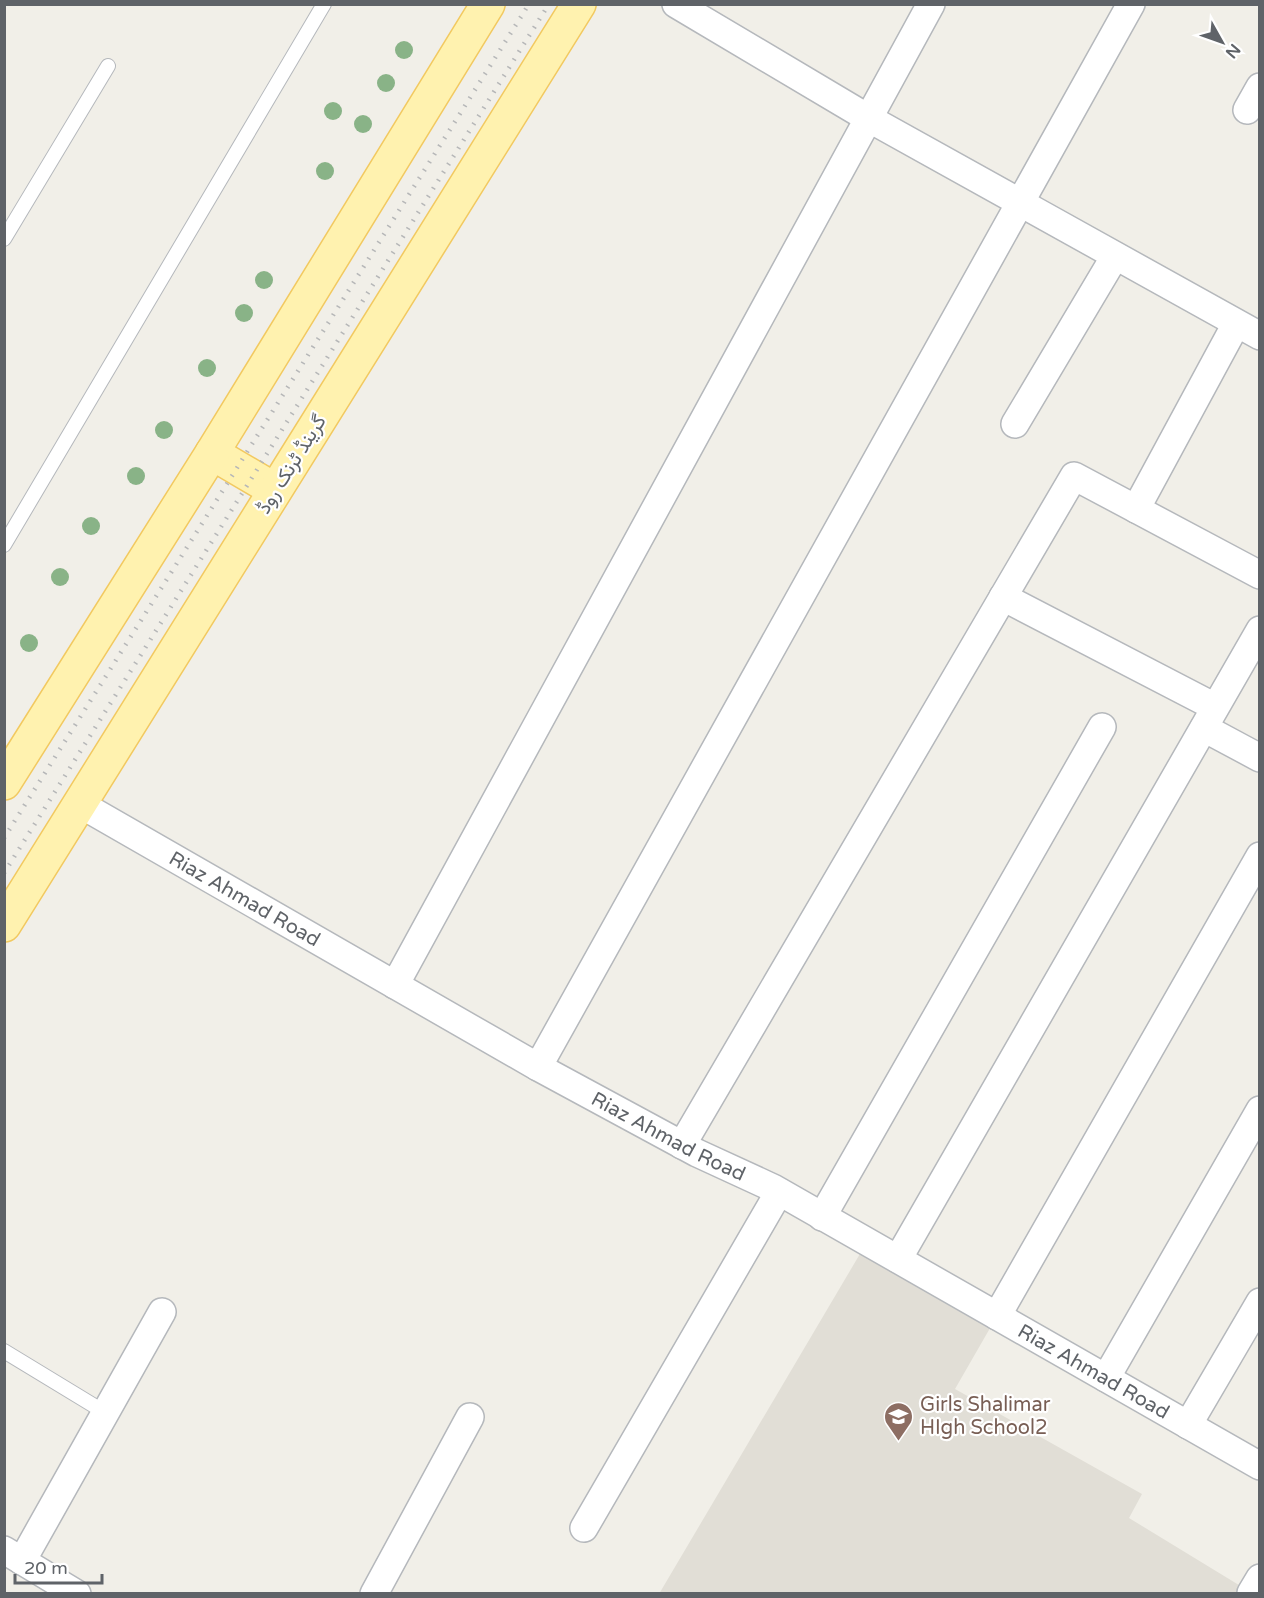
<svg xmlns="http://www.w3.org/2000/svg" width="1264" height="1598" viewBox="0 0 1264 1598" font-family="'Varela Round',Vazirmatn,sans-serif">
  <rect width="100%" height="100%" fill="#f1efe8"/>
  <!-- education -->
  <polygon fill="#e1ded6" points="867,1242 997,1316 955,1389 1142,1494 1129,1518 1252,1593 659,1594"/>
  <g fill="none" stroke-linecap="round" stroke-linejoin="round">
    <defs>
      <g id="service">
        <polyline points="4,239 108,66"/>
        <polyline points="4,545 324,4"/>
        <polyline points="4,1351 106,1413"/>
      </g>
      <g id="minor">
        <polyline points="676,4 868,118 1260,336"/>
        <polyline points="1247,110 1260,87"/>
        <polyline points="1015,424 1115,256"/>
        <polyline points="1136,509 1236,324"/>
        <polyline points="1003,597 1215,707"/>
        <polyline points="1204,728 1260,758"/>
        <path id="s1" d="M 80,804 L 538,1067 L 697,1153 L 773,1188 L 1260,1466"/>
        <polyline points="395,985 931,4"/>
        <polyline points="538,1067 1131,4"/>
        <polyline points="682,1145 1074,476 1260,575"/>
        <polyline points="822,1217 1102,727"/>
        <polyline points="898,1259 1260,630"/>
        <polyline points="997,1316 1260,856"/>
        <polyline points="1106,1378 1260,1110"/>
        <polyline points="1188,1425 1260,1302"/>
        <polyline points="584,1528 779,1192"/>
        <polyline points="4,1550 77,1594"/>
        <polyline points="22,1561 162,1312"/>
        <polyline points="1251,1593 1260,1578"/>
        <polyline points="374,1594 470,1417"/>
      </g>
      <g id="primary">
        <polyline points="212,453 275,490"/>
        <polyline points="4,783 212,453 488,4"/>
        <polyline points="4,925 579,4"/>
      </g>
    </defs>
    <!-- service casing -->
    <use href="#service" stroke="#b5b8bc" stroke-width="16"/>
    <!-- minor casing -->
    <use href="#minor" stroke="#b5b8bc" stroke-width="30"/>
    <!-- primary casing -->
    <use href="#primary" stroke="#f2c960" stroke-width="36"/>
    <!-- service -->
    <use href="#service" stroke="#fff" stroke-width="14"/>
    <!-- minor -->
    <use href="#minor" stroke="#fff" stroke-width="27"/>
    <!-- primary -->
    <use href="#primary" stroke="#fff2af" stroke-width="33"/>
    <!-- rail -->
    <g stroke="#b6b7b8" stroke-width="4.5" stroke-dasharray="1.5 8" stroke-linecap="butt">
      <polyline points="4,838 529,4"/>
      <polyline points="4,873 549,4"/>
    </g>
  </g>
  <!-- trees -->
  <g fill="#89b387">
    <circle cx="404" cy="50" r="9"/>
    <circle cx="386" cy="83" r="9"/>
    <circle cx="333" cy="111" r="9"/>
    <circle cx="363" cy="124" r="9"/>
    <circle cx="325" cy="171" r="9"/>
    <circle cx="264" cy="280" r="9"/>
    <circle cx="244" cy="313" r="9"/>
    <circle cx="207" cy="368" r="9"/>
    <circle cx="164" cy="430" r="9"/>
    <circle cx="136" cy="476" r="9"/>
    <circle cx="91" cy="526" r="9"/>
    <circle cx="60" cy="577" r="9"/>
    <circle cx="29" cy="643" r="9"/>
  </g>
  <!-- icons -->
  <defs>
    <symbol id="school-pin" viewBox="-11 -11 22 30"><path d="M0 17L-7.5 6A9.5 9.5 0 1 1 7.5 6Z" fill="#8d6e63" stroke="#fff"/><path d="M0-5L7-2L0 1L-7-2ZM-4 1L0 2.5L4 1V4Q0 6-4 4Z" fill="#fff"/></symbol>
  </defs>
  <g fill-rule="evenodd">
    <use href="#school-pin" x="882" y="1400" width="33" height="45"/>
  </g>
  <g text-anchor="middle" stroke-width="4.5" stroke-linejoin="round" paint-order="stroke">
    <!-- street labels -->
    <g font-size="20" fill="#5f6368" stroke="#fff">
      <text transform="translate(291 464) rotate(-58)" y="7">گرینڈ ٹرنک روڈ</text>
      <text dy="7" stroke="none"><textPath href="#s1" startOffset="190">Riaz Ahmad Road</textPath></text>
      <text dy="7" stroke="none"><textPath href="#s1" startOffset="676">Riaz Ahmad Road</textPath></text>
      <text dy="7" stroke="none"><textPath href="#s1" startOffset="1162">Riaz Ahmad Road</textPath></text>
    </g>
    <!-- education labels -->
    <g font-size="20" fill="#785e54" stroke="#fff" text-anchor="start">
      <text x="920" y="1411">Girls Shalimar<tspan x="920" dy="23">HIgh School2</tspan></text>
    </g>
  </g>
  <!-- border -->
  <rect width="1264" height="1598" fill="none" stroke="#5f6368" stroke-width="12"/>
  <!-- north arrow -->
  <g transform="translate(1222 42) rotate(130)" stroke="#ffffff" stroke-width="4.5" paint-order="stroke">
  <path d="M0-4.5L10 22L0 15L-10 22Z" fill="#5f6368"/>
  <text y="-9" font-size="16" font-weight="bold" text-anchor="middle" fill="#5f6368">N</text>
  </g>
  <!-- scale -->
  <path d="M15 1574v9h87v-9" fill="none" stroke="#5f6368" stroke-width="3"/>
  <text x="24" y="1574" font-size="18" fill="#5f6368" stroke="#ffffff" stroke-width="4.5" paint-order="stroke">20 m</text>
</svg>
